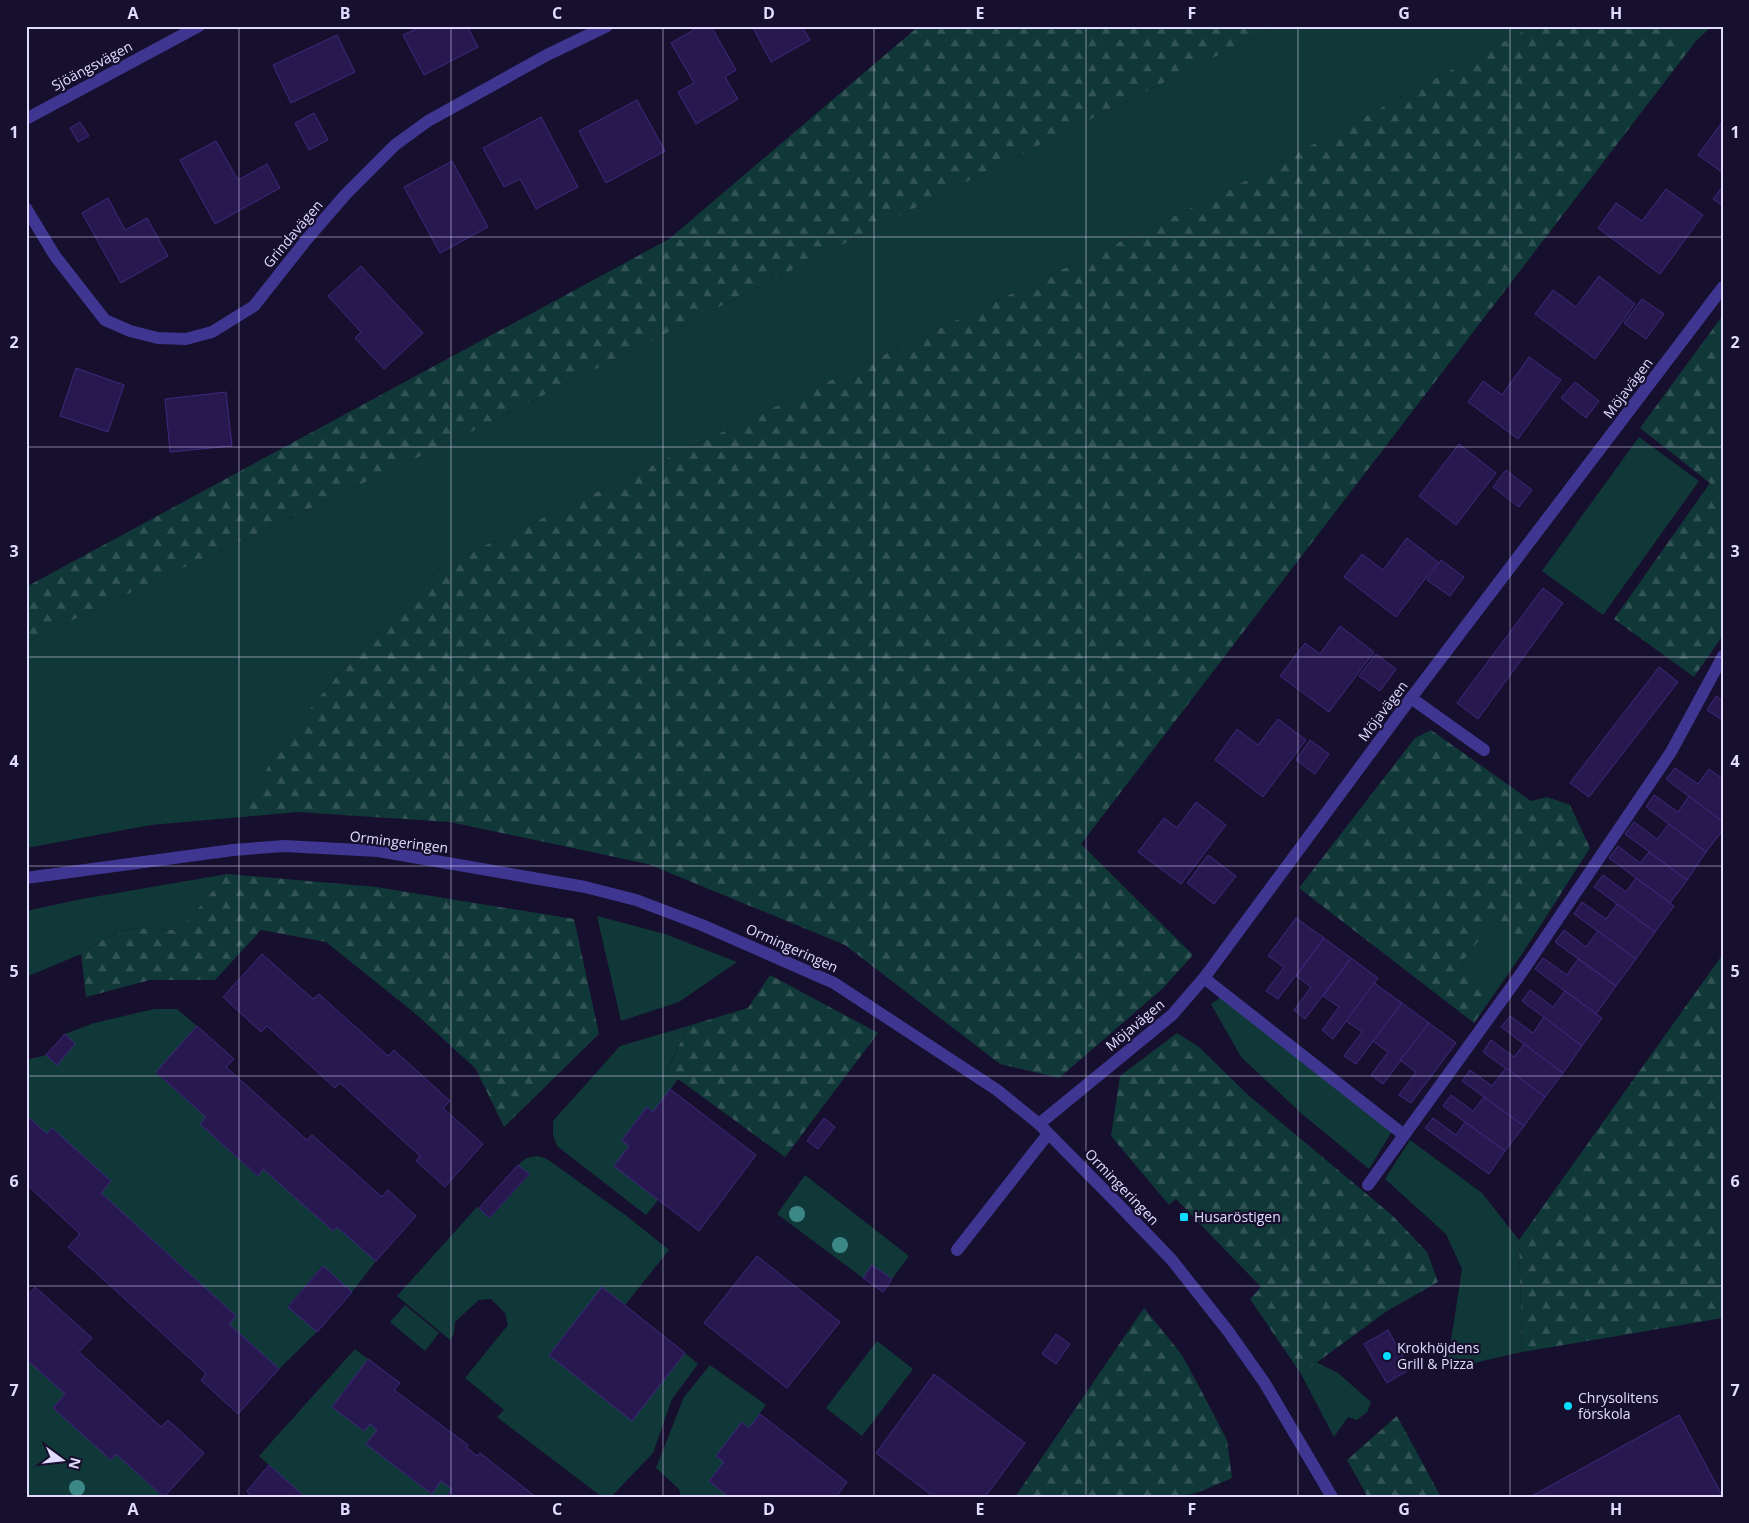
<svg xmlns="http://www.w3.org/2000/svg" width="1749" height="1523" viewBox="0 0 1749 1523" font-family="'Open Sans',sans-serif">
  <defs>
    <pattern id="forest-firs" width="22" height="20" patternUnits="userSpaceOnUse" patternTransform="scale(1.25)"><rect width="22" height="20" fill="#113838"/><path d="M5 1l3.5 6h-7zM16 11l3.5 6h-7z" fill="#335456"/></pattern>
  </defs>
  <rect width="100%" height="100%" fill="#160f2d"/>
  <!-- green -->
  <g fill="#113838">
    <polygon points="1276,26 1533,26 1226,191 442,566 336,677 277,749 242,817 151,825 26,848 26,642 455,440"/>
    <polygon points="1664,26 1712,26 1696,41"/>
    <polygon points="1639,437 1699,481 1603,615 1542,571"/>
    <polygon points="227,874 180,930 132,928 105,938 81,954 26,977 26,911 82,899"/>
    <polygon points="597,916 665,934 737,962 679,1002 621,1021"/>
    <polygon points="1494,919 1528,945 1497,990 1461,964"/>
    <polygon points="1226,994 1394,1128 1369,1169 1302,1114 1241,1057 1211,1004"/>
    <polygon points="154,1009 177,1009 197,1026 156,1073 206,1117 200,1124 257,1176 263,1169 333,1231 337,1227 376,1261 352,1292 322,1266 288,1306 317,1332 279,1369 229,1324 236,1316 101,1193 110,1181 52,1128 47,1134 26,1115 26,1060 46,1055 57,1064 75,1044 65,1034 94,1023"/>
    <polygon points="688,1026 667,1070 679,1078 653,1112 647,1107 622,1140 629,1146 614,1166 658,1200 646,1215 557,1146 553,1135 553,1121 620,1046"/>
    <polygon points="1410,1140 1482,1193 1519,1240 1522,1352 1461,1366 1448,1360 1462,1269 1446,1234 1385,1179"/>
    <polygon points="538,1156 547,1159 628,1217 669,1250 625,1305 602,1288 549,1355 632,1420 685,1353 698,1364 672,1399 653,1453 611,1497 602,1497 497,1417 504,1410 465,1378 508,1325 505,1313 491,1299 479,1300 455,1322 454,1333 450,1340 397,1296 477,1207 490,1218 529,1175 518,1165 526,1158"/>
    <polygon points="805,1175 909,1256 892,1279 872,1265 863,1278 777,1214"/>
    <polygon points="405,1305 439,1333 425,1351 390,1322"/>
    <polygon points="877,1341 913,1369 862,1436 826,1408"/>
    <polygon points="355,1349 368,1359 332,1407 364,1431 370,1424 377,1430 366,1444 431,1494 441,1481 452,1489 446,1497 305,1497 259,1456"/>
    <polygon points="26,1359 65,1394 53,1408 111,1460 116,1454 163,1497 26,1497"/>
    <polygon points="1316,1362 1338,1373 1371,1402 1367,1412 1357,1420 1348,1417 1334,1437 1301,1374"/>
    <polygon points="710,1365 766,1405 749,1428 742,1423 716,1456 724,1462 709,1481 729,1497 681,1497 679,1489 656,1468 684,1397"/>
  </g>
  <!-- forest -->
  <g fill="url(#forest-firs)">
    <polygon points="919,26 1276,26 455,440 26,642 26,587 669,239"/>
    <polygon points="1533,26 1664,26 1696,41 1081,844 1193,955 1162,989 1059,1078 1000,1064 845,945 648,864 450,822 298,812 242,817 277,749 336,677 442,566 1226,191"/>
    <polygon points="1723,315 1723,635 1694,677 1614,619 1710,483 1640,428"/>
    <polygon points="1431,730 1531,801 1547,797 1570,805 1590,848 1528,945 1494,920 1461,964 1497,990 1474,1023 1299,888 1415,738"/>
    <polygon points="227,874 376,887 574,919 599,1034 504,1127 476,1069 417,1015 326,942 261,930 215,980 150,980 86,997 81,954 105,938 133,928 180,930"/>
    <polygon points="1723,954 1723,1318 1522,1352 1519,1240"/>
    <polygon points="770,975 878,1033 785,1157 667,1071 688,1026 748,1008"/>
    <polygon points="1177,1033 1199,1047 1247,1094 1393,1216 1427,1252 1438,1282 1387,1311 1301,1374 1250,1299 1261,1287 1176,1199 1169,1205 1111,1136 1120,1076"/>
    <polygon points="1144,1308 1182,1355 1204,1396 1227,1440 1232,1478 1199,1492 1180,1497 1015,1497"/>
    <polygon points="1397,1416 1441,1497 1367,1497 1365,1492 1347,1460"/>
  </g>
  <!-- building -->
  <g fill="#271950" stroke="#3e297e">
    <polygon points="422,26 467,26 478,47 424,75 403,35"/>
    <polygon points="700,26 711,26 736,70 725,77 738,99 696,124 678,92 694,83 671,43"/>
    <polygon points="752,26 802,26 810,40 771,62"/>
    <polygon points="337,35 355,72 291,103 273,65"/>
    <polygon points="637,100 665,151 606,183 579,131"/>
    <polygon points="314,113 328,140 309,150 295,123"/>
    <polygon points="541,117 578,187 536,209 520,179 504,187 483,148"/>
    <polygon points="1723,121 1723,173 1698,155"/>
    <polygon points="80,122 89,136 78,142 70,128"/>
    <polygon points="216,141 238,180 267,164 280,188 215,224 180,160"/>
    <polygon points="452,161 488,227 440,253 404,187"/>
    <polygon points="1723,186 1723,206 1713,199"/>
    <polygon points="1666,189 1703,215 1660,274 1598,228 1616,203 1642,221"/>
    <polygon points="108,198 125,230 147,218 168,256 121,283 82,213"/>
    <polygon points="361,266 423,333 384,369 355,338 361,332 328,296"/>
    <polygon points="1599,276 1635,304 1595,359 1535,314 1553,290 1576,307"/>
    <polygon points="1642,299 1664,314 1646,339 1624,323"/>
    <polygon points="1529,357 1561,380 1518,439 1468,402 1483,381 1502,395"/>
    <polygon points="76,368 124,385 108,432 60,416"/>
    <polygon points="1575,382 1599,401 1586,418 1561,398"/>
    <polygon points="226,392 232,446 170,452 165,399"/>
    <polygon points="1459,444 1496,473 1456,525 1419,496"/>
    <polygon points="1506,470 1532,490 1519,507 1493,487"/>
    <polygon points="1407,538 1438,562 1396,617 1344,577 1362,554 1383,570"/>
    <polygon points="1441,560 1464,577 1450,596 1427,580"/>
    <polygon points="1543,588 1563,603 1478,719 1457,703"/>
    <polygon points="1340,626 1374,652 1329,712 1280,676 1305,643 1320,654"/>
    <polygon points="1376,654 1396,669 1380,691 1359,676"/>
    <polygon points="1659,667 1678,682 1589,797 1570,783"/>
    <polygon points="1716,696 1723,701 1722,720 1707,710"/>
    <polygon points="1278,719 1306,740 1263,797 1215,760 1237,729 1258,745"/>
    <polygon points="1310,740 1329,754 1315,774 1296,760"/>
    <polygon points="1675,768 1698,784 1709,769 1723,779 1723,822 1666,779"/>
    <polygon points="1654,795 1678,812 1689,796 1723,822 1723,830 1706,852 1646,807"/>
    <polygon points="1196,802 1226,825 1181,884 1138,852 1164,818 1177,828"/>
    <polygon points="1634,822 1657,839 1669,824 1706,852 1687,880 1625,834"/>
    <polygon points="1618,846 1640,863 1649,852 1687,880 1670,903 1609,858"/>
    <polygon points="1208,855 1236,876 1214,904 1187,883"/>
    <polygon points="1603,875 1626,892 1636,878 1674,906 1655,932 1594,887"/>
    <polygon points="1582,902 1606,919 1617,904 1655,932 1636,959 1574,914"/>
    <polygon points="1296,918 1324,938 1278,999 1266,991 1284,967 1268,956"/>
    <polygon points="1564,930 1586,947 1598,931 1636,959 1616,986 1555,942"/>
    <polygon points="1324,938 1351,958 1305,1019 1294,1010 1311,987 1296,976"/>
    <polygon points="262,954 313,999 319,994 388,1056 394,1050 450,1101 443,1108 483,1144 445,1187 416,1161 420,1156 340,1083 335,1088 267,1026 261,1032 223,997"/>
    <polygon points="1351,958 1378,978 1333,1039 1322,1030 1339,1007 1323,996"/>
    <polygon points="1543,958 1567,975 1578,959 1616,986 1596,1014 1535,969"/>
    <polygon points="1374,983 1402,1003 1356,1064 1344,1056 1362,1032 1346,1021"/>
    <polygon points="1530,990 1553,1007 1565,991 1602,1018 1582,1046 1522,1001"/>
    <polygon points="1402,1003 1429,1023 1383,1084 1371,1075 1388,1052 1373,1041"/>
    <polygon points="1510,1016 1533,1033 1544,1017 1582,1046 1563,1073 1501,1027"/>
    <polygon points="1429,1023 1456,1043 1411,1103 1399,1095 1416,1072 1400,1060"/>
    <polygon points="197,1026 234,1059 226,1067 307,1140 312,1135 382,1197 388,1190 416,1216 376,1261 337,1227 333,1231 263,1169 258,1176 200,1124 206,1117 156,1072"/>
    <polygon points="65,1034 75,1044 57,1065 46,1055"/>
    <polygon points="1491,1040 1514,1057 1524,1044 1563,1073 1545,1097 1483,1052"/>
    <polygon points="1506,1068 1545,1097 1524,1126 1462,1081 1470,1070 1492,1086"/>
    <polygon points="670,1089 756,1155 699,1231 614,1166 629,1146 622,1140 647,1107 653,1112"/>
    <polygon points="1451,1095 1473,1111 1484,1097 1524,1126 1505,1151 1443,1106"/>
    <polygon points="26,1115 47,1134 52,1128 111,1181 101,1193 236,1316 229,1324 279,1369 238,1414 201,1380 206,1374 198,1366 68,1247 80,1234 26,1184"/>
    <polygon points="824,1118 835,1127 818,1149 807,1141"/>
    <polygon points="1433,1118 1456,1135 1465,1122 1505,1151 1489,1174 1425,1128"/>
    <polygon points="518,1165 529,1174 489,1218 479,1208"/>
    <polygon points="757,1256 840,1322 787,1388 704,1323"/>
    <polygon points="872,1265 892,1279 883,1292 863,1278"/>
    <polygon points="323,1266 352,1292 317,1332 288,1307"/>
    <polygon points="35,1287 92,1338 79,1352 161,1427 168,1420 204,1453 164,1497 116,1454 111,1460 53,1408 65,1394 26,1359 26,1290 30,1293"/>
    <polygon points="602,1287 685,1353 632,1421 549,1355"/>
    <polygon points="1388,1330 1410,1369 1387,1383 1364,1344"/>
    <polygon points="1056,1334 1070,1344 1056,1364 1042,1354"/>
    <polygon points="368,1359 400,1383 394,1390 468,1445 466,1447 477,1456 480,1453 536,1497 446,1497 452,1489 441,1481 432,1494 366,1444 377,1430 370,1424 364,1431 332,1407"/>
    <polygon points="934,1374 1025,1443 985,1497 934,1497 876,1453"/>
    <polygon points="760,1414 847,1482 836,1497 729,1497 709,1481 724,1462 716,1456 742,1422 749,1428"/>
    <polygon points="1679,1415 1723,1497 1530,1497"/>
    <polygon points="269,1465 305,1497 251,1497 247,1491"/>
  </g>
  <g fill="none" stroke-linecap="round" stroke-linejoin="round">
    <!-- service -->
    <g stroke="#3e3690" stroke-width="12">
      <polyline points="1411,698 1484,750"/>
      <polyline points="1204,978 1404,1135"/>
      <polyline points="1368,1185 1520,975 1671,752 1723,656"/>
      <polyline points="957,1250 1048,1134"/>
    </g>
    <!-- minor -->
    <g stroke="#3e3690" stroke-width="12">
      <polyline points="26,119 199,26"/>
      <polyline points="26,208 55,256 105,320 130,331 158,338 186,339 212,332 254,306 307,239 346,194 395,145 428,121 547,55 607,26"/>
      <polyline points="1039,1124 1172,1015 1204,978 1411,698 1723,287"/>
    </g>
    <!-- tertiary -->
    <polyline stroke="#3e3690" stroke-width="12" points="26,878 233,850 284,846 378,851 585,887 636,900 702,925 834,983 997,1090 1039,1124 1117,1203 1171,1259 1228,1331 1264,1382 1332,1497"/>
  </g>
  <!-- trees -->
  <g fill="#3c8886">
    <circle cx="797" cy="1214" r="8"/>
    <circle cx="840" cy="1245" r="8"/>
    <circle cx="77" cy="1488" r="8"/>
  </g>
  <!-- grid -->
  <path fill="none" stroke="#e1dbff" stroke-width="1" stroke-opacity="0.55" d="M 239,26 L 239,1497M 451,26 L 451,1497M 663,26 L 663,1497M 874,26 L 874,1497M 1086,26 L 1086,1497M 1298,26 L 1298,1497M 1510,26 L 1510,1497M 26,237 L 1723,237M 26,447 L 1723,447M 26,657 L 1723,657M 26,866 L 1723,866M 26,1076 L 1723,1076M 26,1286 L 1723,1286"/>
  <!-- markers -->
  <g fill="#07dbff" stroke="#160f2d" stroke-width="2">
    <rect x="1179" y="1212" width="10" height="10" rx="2.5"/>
    <circle cx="1387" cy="1356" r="5"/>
    <circle cx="1568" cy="1406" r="5"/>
  </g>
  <g text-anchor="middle" stroke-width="4.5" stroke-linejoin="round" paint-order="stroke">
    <!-- street labels -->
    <g font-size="14" fill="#e1dbff" stroke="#160f2d">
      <text transform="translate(92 66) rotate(-28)" y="5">Sjöängsvägen</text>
      <text transform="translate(293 234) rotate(-50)" y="5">Grindavägen</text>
      <text transform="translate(1628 388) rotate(-53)" y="5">Möjavägen</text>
      <text transform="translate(1383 711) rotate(-53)" y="5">Möjavägen</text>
      <text transform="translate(399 842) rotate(7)" y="5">Ormingeringen</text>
      <text transform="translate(792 948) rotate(24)" y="5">Ormingeringen</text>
      <text transform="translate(1135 1025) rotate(-40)" y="5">Möjavägen</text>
      <text transform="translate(1122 1187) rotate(46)" y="5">Ormingeringen</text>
    </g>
    <!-- poi labels -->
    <g font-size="14" fill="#e1dbff" stroke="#160f2d" text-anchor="start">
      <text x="1194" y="1222">Husaröstigen</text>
      <text x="1397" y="1353">Krokhöjdens<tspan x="1397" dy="16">Grill &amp; Pizza</tspan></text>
      <text x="1578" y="1403">Chrysolitens<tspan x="1578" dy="16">förskola</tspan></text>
    </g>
  </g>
  <!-- border -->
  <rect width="1749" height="1523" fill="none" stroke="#160f2d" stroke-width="55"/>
  <!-- north arrow -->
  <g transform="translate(62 1460) rotate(105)" stroke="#160f2d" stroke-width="4" paint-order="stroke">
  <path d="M0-4L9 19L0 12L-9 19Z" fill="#e1dbff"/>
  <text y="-8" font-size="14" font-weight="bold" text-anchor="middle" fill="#e1dbff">N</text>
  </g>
  <rect x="28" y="28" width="1694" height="1468" fill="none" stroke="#e1dbff" stroke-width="2"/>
  <g font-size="16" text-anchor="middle" font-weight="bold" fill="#e1dbff">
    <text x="133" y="19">A</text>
    <text x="345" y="19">B</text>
    <text x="557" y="19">C</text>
    <text x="769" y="19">D</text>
    <text x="980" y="19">E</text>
    <text x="1192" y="19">F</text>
    <text x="1404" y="19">G</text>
    <text x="1616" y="19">H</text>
    <text x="14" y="138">1</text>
    <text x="1735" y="138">1</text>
    <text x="14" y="348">2</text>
    <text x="1735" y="348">2</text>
    <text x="14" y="557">3</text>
    <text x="1735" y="557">3</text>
    <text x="14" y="767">4</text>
    <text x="1735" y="767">4</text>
    <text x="14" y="977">5</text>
    <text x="1735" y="977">5</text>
    <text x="14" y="1187">6</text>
    <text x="1735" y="1187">6</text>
    <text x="14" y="1396">7</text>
    <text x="1735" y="1396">7</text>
    <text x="133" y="1515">A</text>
    <text x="345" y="1515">B</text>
    <text x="557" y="1515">C</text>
    <text x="769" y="1515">D</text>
    <text x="980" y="1515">E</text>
    <text x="1192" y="1515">F</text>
    <text x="1404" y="1515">G</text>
    <text x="1616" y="1515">H</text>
  </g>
</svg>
